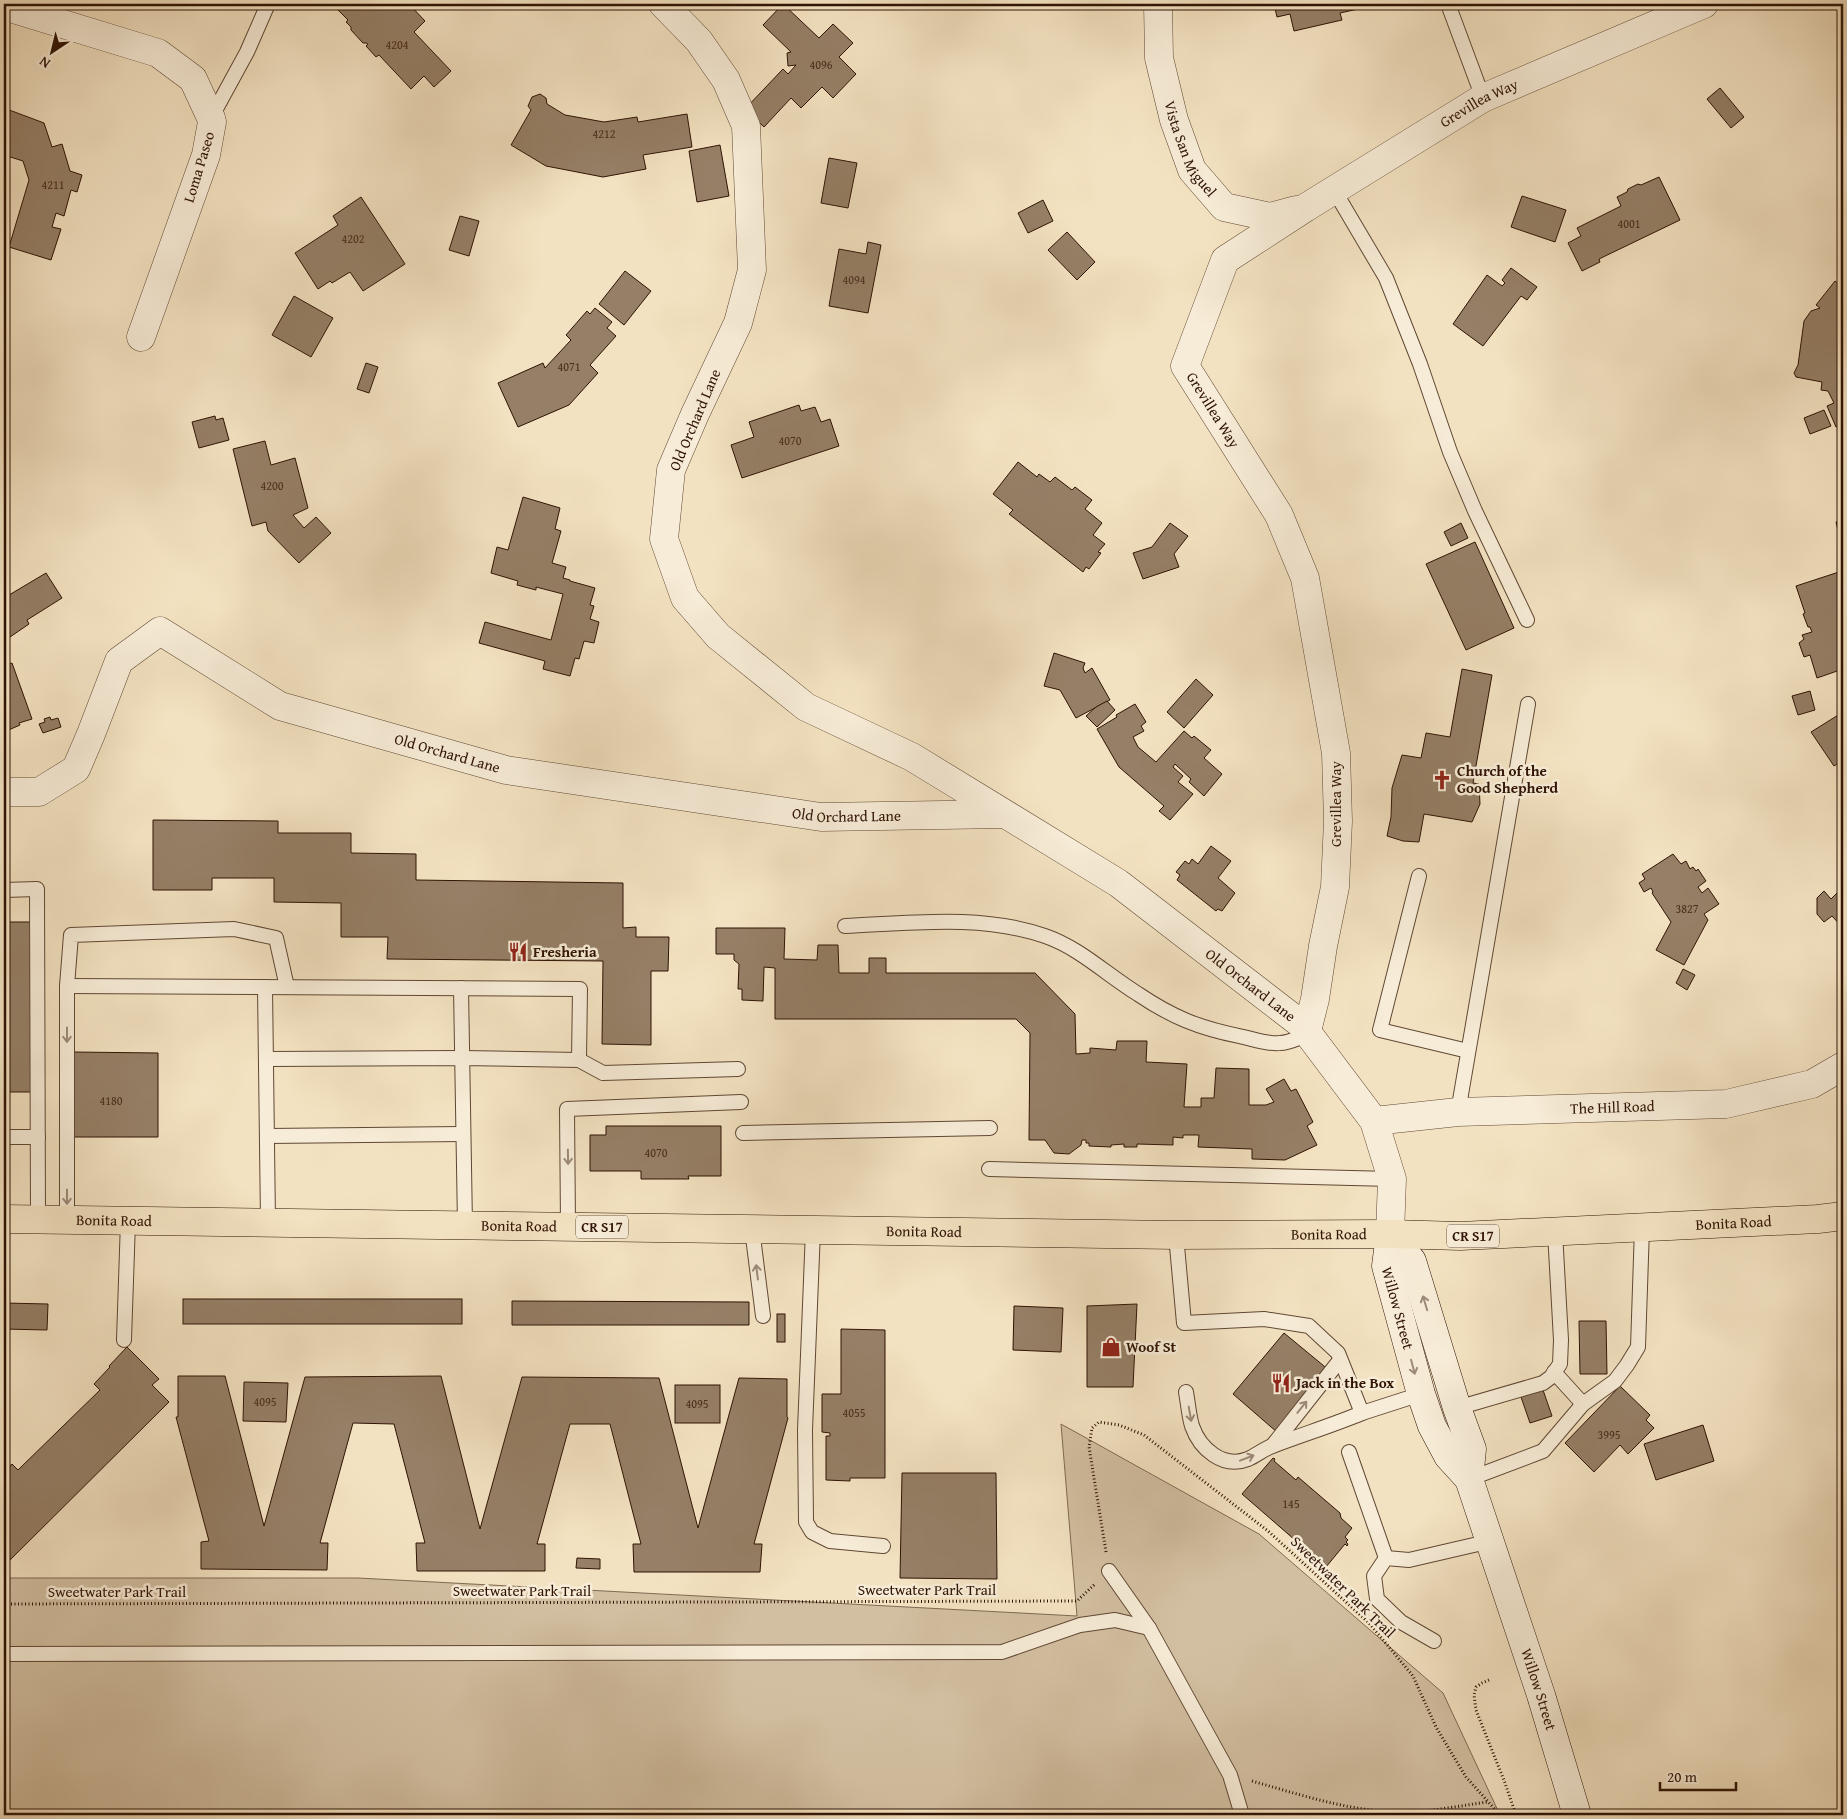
<svg xmlns="http://www.w3.org/2000/svg" width="1847" height="1819" viewBox="0 0 1847 1819" font-family="'Gentium Book Plus',serif">
  <rect width="100%" height="100%" fill="#f3e2c1"/>
  <filter id="stains"><feTurbulence type="fractalNoise" baseFrequency=".004" numOctaves="4"/><feColorMatrix values="0 0 0 0 .2 0 0 0 0 .09 0 0 0 0 .02 0 0 0 .5 -.17"/></filter>
  <radialGradient id="worn" r=".72"><stop offset=".6" stop-color="#630" stop-opacity="0"/><stop offset="1" stop-color="#630" stop-opacity=".3"/></radialGradient>
  <!-- green -->
  <polygon fill="#d2bfa1" stroke="#806952" points="1061,1424 1259,1534 1443,1693 1500,1815 4,1815 4,1578 358,1578 1077,1616"/>
  <!-- building -->
  <g fill="#957f66" stroke="#2f1304">
    <polygon points="332,4 409,4 425,21 414,32 451,71 434,87 424,76 411,89 379,55 376,57 366,46 368,44 366,43 363,43 351,30 351,27 346,22 348,20"/>
    <polygon points="783,4 819,38 833,24 853,43 839,57 856,74 833,98 822,87 801,108 791,98 764,127 745,109 783,69 788,74 796,65 788,66 787,53 791,52 763,25"/>
    <polygon points="1274,4 1356,4 1358,9 1340,13 1342,20 1294,31 1290,14 1277,17"/>
    <polygon points="1720,88 1744,117 1731,128 1707,99"/>
    <polygon points="540,94 546,98 547,104 565,115 604,122 637,117 638,122 687,114 692,147 643,155 646,169 603,177 546,166 511,145 531,110 528,106 532,97"/>
    <polygon points="4,108 44,123 52,147 62,144 70,171 82,175 77,192 71,190 64,216 56,213 52,227 61,229 51,260 9,247 29,180 23,161 4,155"/>
    <polygon points="720,145 729,196 697,202 689,151"/>
    <polygon points="829,158 857,163 848,208 821,203"/>
    <polygon points="1659,177 1680,220 1599,259 1600,262 1582,271 1568,243 1581,236 1577,228 1621,206 1617,197 1627,192 1628,189 1638,184 1641,185"/>
    <polygon points="1522,196 1566,210 1555,242 1511,227"/>
    <polygon points="361,197 405,264 363,291 350,272 332,283 330,281 318,289 295,253 338,225 333,216"/>
    <polygon points="1043,200 1053,221 1028,233 1018,213"/>
    <polygon points="460,216 479,221 469,256 449,250"/>
    <polygon points="1067,232 1095,262 1077,280 1048,250"/>
    <polygon points="868,242 881,245 868,313 829,306 839,249 866,254"/>
    <polygon points="1511,268 1537,287 1527,300 1521,296 1483,346 1453,324 1487,275 1502,286 1505,283 1502,280"/>
    <polygon points="625,271 651,291 624,325 599,304"/>
    <polygon points="1835,281 1843,287 1843,426 1842,425 1836,427 1827,406 1834,403 1828,391 1821,390 1822,382 1796,377 1794,373 1798,365 1804,321 1811,311 1820,308 1816,305"/>
    <polygon points="294,296 333,318 311,357 272,335"/>
    <polygon points="595,308 612,322 607,328 616,336 590,365 598,373 569,405 518,427 498,383 543,363 545,368 571,340 566,335 587,311 590,314"/>
    <polygon points="366,363 378,367 369,393 357,389"/>
    <polygon points="799,405 801,411 815,407 821,422 830,419 839,446 742,478 731,445 754,437 749,422"/>
    <polygon points="1824,410 1831,426 1810,434 1804,418"/>
    <polygon points="215,416 216,420 223,418 229,440 199,448 192,422"/>
    <polygon points="265,441 271,465 295,458 308,508 293,515 304,528 316,517 331,533 299,563 268,531 266,522 252,526 233,449"/>
    <polygon points="1018,462 1037,477 1039,474 1050,482 1055,477 1072,490 1075,487 1092,500 1085,509 1102,523 1093,535 1105,544 1098,552 1101,553 1089,569 1086,567 1083,572 1009,514 1013,510 993,494"/>
    <polygon points="523,497 560,508 555,529 561,531 552,563 566,567 563,578 570,580 570,581 595,588 590,605 594,606 590,619 599,622 594,643 584,641 579,659 575,658 570,676 543,669 545,661 479,643 485,622 551,640 563,594 536,587 536,590 517,585 518,581 491,573 497,547 508,550"/>
    <polygon points="1843,521 1843,538 1840,539 1836,522"/>
    <polygon points="1170,523 1188,536 1174,554 1179,567 1143,579 1133,553 1152,547"/>
    <polygon points="1461,523 1468,538 1451,546 1444,532"/>
    <polygon points="1475,542 1514,628 1466,650 1426,564"/>
    <polygon points="1842,571 1843,574 1843,669 1817,678 1810,655 1804,657 1799,643 1804,639 1802,635 1812,632 1810,627 1808,627 1803,614 1805,613 1796,586"/>
    <polygon points="46,573 62,598 27,620 29,624 10,637 4,627 4,598"/>
    <polygon points="1054,653 1085,663 1083,668 1085,673 1092,668 1110,700 1076,718 1060,690 1044,686"/>
    <polygon points="12,663 32,719 19,723 20,725 4,732 4,666"/>
    <polygon points="1462,669 1492,675 1473,783 1479,784 1480,804 1472,822 1424,814 1419,842 1403,841 1387,836 1391,817 1392,788 1402,755 1421,758 1426,733 1450,737"/>
    <polygon points="1196,679 1213,695 1184,728 1167,712"/>
    <polygon points="1810,691 1815,710 1798,715 1792,696"/>
    <polygon points="1107,701 1115,710 1097,727 1086,716 1096,707"/>
    <polygon points="1135,704 1146,722 1141,726 1144,731 1133,737 1138,747 1156,762 1184,731 1192,738 1194,736 1211,750 1204,758 1222,774 1204,796 1189,782 1191,779 1175,764 1173,767 1183,776 1178,782 1193,794 1170,820 1159,811 1164,806 1119,767 1097,729 1117,717 1116,715"/>
    <polygon points="1843,712 1843,760 1834,766 1811,732"/>
    <polygon points="50,717 51,720 58,718 61,727 43,733 39,724 45,722 44,719"/>
    <polygon points="153,820 278,821 278,833 351,833 351,853 416,854 416,880 623,883 623,928 636,927 636,937 669,937 668,971 651,971 651,1045 602,1044 603,961 387,959 388,937 341,937 341,903 274,902 274,878 212,878 212,890 153,890"/>
    <polygon points="1211,846 1231,861 1218,878 1235,893 1222,911 1218,909 1216,911 1177,880 1180,875 1176,872 1185,861 1189,864 1192,859 1198,864"/>
    <polygon points="1673,854 1681,864 1686,861 1690,869 1693,867 1696,871 1698,869 1706,881 1698,887 1702,893 1708,888 1719,904 1704,914 1708,920 1684,965 1656,950 1671,922 1652,893 1653,892 1651,888 1644,892 1639,883 1645,879 1642,874"/>
    <polygon points="1840,890 1843,894 1843,928 1832,916 1824,922 1817,914 1817,898 1824,891 1831,899"/>
    <rect x="4" y="922" width="30" height="170"/>
    <polygon points="716,928 785,928 784,959 817,960 818,945 838,945 839,973 869,973 869,958 886,958 886,973 1035,973 1075,1014 1076,1054 1090,1053 1090,1048 1116,1050 1117,1041 1147,1041 1146,1062 1187,1064 1184,1107 1201,1107 1201,1098 1214,1098 1216,1068 1249,1069 1249,1105 1266,1105 1274,1102 1266,1089 1284,1079 1291,1091 1296,1089 1313,1122 1307,1126 1317,1145 1285,1160 1252,1159 1252,1149 1198,1147 1199,1135 1183,1135 1183,1138 1173,1137 1173,1145 1137,1144 1137,1147 1124,1147 1124,1144 1111,1145 1111,1147 1089,1146 1089,1143 1086,1143 1086,1140 1082,1140 1081,1145 1069,1154 1054,1153 1045,1140 1029,1140 1030,1033 1016,1019 775,1019 775,968 764,967 763,1001 742,1000 742,989 738,989 739,964 734,960 734,954 716,954"/>
    <polygon points="1683,969 1695,975 1687,990 1676,983"/>
    <polygon points="74,1052 158,1053 158,1137 74,1137 74,1118 64,1118 64,1084 74,1085"/>
    <polygon points="606,1126 721,1126 721,1176 688,1176 689,1179 641,1179 641,1171 590,1171 590,1135 606,1135"/>
    <rect x="183" y="1299" width="279" height="25"/>
    <polygon points="512,1301 749,1302 749,1325 512,1325"/>
    <polygon points="4,1303 48,1304 47,1330 4,1329"/>
    <polygon points="1137,1304 1133,1387 1087,1387 1087,1306"/>
    <polygon points="1014,1306 1063,1308 1061,1352 1013,1350"/>
    <rect x="777" y="1314" width="8" height="28"/>
    <polygon points="1579,1321 1606,1321 1607,1374 1580,1374"/>
    <polygon points="841,1329 885,1330 885,1478 850,1478 850,1481 826,1480 826,1436 830,1436 830,1433 822,1432 822,1394 841,1394"/>
    <polygon points="1284,1333 1330,1371 1278,1433 1233,1394"/>
    <polygon points="127,1347 159,1379 152,1385 169,1402 4,1566 4,1473 12,1464 18,1470 100,1390 94,1384 110,1367 109,1366"/>
    <polygon points="178,1376 225,1376 264,1526 305,1377 441,1376 480,1529 522,1377 659,1378 698,1528 739,1378 787,1379 787,1417 788,1418 754,1544 762,1544 760,1572 634,1572 633,1544 641,1544 610,1424 570,1424 537,1544 545,1544 545,1571 417,1571 416,1543 425,1543 394,1424 353,1423 320,1543 328,1543 327,1570 201,1569 201,1542 209,1541 176,1417 178,1417"/>
    <polygon points="244,1382 288,1383 286,1422 243,1421"/>
    <rect x="675" y="1385" width="45" height="38"/>
    <polygon points="1620,1386 1650,1415 1646,1420 1654,1428 1628,1454 1620,1445 1594,1472 1565,1443"/>
    <polygon points="1543,1390 1552,1416 1530,1423 1521,1397"/>
    <polygon points="1703,1425 1714,1461 1656,1480 1644,1444"/>
    <polygon points="1273,1458 1275,1459 1274,1461 1296,1480 1298,1477 1340,1513 1341,1518 1352,1528 1345,1537 1348,1540 1346,1542 1348,1544 1347,1546 1345,1544 1326,1567 1242,1494"/>
    <polygon points="902,1473 996,1473 997,1579 900,1578"/>
    <polygon points="577,1558 600,1559 600,1569 576,1568"/>
  </g>
  <g fill="none" stroke-linecap="round" stroke-linejoin="round">
    <defs>
      <g id="lane">
        <polyline points="1448,4 1483,98"/>
        <polyline points="211,118 247,52 268,4"/>
        <polyline points="1334,190 1386,278 1420,364 1450,452 1475,511 1527,620"/>
        <polyline points="1419,876 1380,1030 1468,1051"/>
        <polyline points="4,890 37,889 38,1219"/>
        <path d="M 845,926 C 911,923 982,914 1045,936 C 1080,948 1107,975 1138,994 C 1172,1017 1199,1028 1239,1036 C 1250,1038 1269,1045 1280,1043 C 1289,1043 1300,1037 1309,1034"/>
        <polyline points="67,986 580,989 579,1060 603,1073 738,1069"/>
        <polyline points="265,987 268,1222"/>
        <polyline points="461,988 465,1225"/>
        <polyline points="266,1059 463,1058 579,1060"/>
        <polyline points="1458,1112 1528,704"/>
        <polyline points="743,1133 990,1128"/>
        <polyline points="267,1136 463,1134"/>
        <polyline points="4,1137 38,1137"/>
        <polyline points="989,1169 1392,1179"/>
        <polyline points="67,1220 67,986 71,935 234,929 276,938 287,987"/>
        <polyline points="568,1226 567,1109 741,1102"/>
        <polyline points="752,1229 763,1316"/>
        <polyline points="813,1230 805,1430 806,1522 812,1532 830,1541 883,1546"/>
        <polyline points="1176,1235 1184,1323 1264,1319 1309,1326 1338,1353 1362,1413 1421,1394"/>
        <polyline points="124,1340 128,1221"/>
        <polyline points="1554,1372 1583,1404"/>
        <path d="M 1186,1392 C 1188,1403 1189,1416 1192,1426 C 1200,1449 1223,1469 1248,1459 C 1257,1455 1265,1448 1275,1445 C 1304,1434 1333,1425 1362,1413"/>
        <polyline points="1457,1408 1543,1383 1551,1377 1560,1364 1561,1340 1555,1232"/>
        <polyline points="1273,1445 1340,1360"/>
        <polyline points="1349,1452 1386,1558"/>
        <polyline points="1469,1479 1543,1451 1583,1404 1615,1381 1627,1365 1638,1347 1642,1228"/>
        <polyline points="1109,1571 1149,1628 1230,1775 1242,1815"/>
        <polyline points="1434,1641 1401,1622 1377,1599 1374,1576 1386,1558 1409,1560 1491,1541"/>
        <polyline points="4,1654 1002,1652 1080,1625 1115,1620 1149,1628"/>
      </g>
      <g id="street">
        <path id="s1" d="M 663,4 L 699,41 L 726,80 L 746,126 L 752,270 L 738,323 L 695,414 L 671,470 L 664,539 L 685,598 L 718,636 L 806,707 L 912,757 L 1118,883 L 1301,1024 L 1374,1121 L 1392,1179 L 1390,1234"/>
        <path id="s2" d="M 1158,4 L 1159,58 L 1174,120 L 1192,170 L 1224,207 L 1270,217 L 1296,210"/>
        <polyline points="4,6 158,53 193,79 211,118 212,122 206,155 141,337"/>
        <path id="s3" d="M 4,792 L 39,792 L 76,769 L 91,734 L 119,661 L 160,631 L 280,706 L 506,770 L 821,817 L 1003,814"/>
        <path id="s4" d="M 1307,1031 L 1315,999 L 1323,946 L 1335,887 L 1338,821 L 1336,753 L 1305,578 L 1279,515 L 1185,366 L 1225,260 L 1305,208 L 1483,98 L 1704,4"/>
        <path id="s5" d="M 1374,1121 L 1458,1112 L 1726,1104 L 1812,1084 L 1843,1066"/>
      </g>
      <g id="secondary">
        <path id="s6" d="M 1390,1234 L 1412,1261 L 1457,1408 L 1472,1449 L 1469,1479 L 1541,1695 L 1577,1815"/>
        <path id="s7" d="M 1390,1234 L 1386,1266 L 1421,1394 L 1432,1426 L 1448,1456 L 1469,1479"/>
      </g>
      <g id="primary">
        <path id="s8" d="M 4,1219 L 1176,1235 L 1390,1234 L 1460,1236 L 1818,1219 L 1843,1216"/>
      </g>
    </defs>
    <!-- lane casing -->
    <use href="#lane" stroke="#604733" stroke-width="16"/>
    <!-- street casing -->
    <use href="#street" stroke="#604733" stroke-width="29"/>
    <!-- secondary casing -->
    <use href="#secondary" stroke="#2f1304" stroke-width="29"/>
    <!-- primary casing -->
    <use href="#primary" stroke="#2f1304" stroke-width="29"/>
    <!-- path -->
    <g stroke="#2f1304" stroke-width="3" stroke-dasharray="1 2.5" stroke-linecap="butt">
      <polyline points="1106,1552 1089,1447 1092,1428 1099,1422 1119,1425 1144,1435 1268,1531 1369,1623 1413,1676 1436,1727 1466,1777 1500,1815"/>
      <polyline points="4,1604 1077,1601 1095,1584"/>
      <polyline points="1489,1680 1482,1683 1476,1687 1474,1695 1476,1710 1505,1783 1516,1815"/>
      <path d="M 1252,1781 C 1294,1793 1337,1807 1380,1811 C 1415,1815 1452,1807 1487,1802"/>
    </g>
    <!-- lane -->
    <use href="#lane" stroke="#f7ecd7" stroke-width="14"/>
    <!-- street -->
    <use href="#street" stroke="#f7ecd7" stroke-width="28"/>
    <!-- secondary -->
    <use href="#secondary" stroke="#f7ecd7" stroke-width="28"/>
    <!-- primary -->
    <use href="#primary" stroke="#f3e2c1" stroke-width="28"/>
  </g>
  <!-- one-way arrows -->
  <defs><path id="oneway-shaft" d="M-6 0H5M1.5-3L5.5 0L1.5 3" fill="none" stroke-width="1.6" stroke-linecap="round" stroke-linejoin="round" transform="scale(1.25)"/></defs>
  <g stroke="#9d8a78">
    <use href="#oneway-shaft" transform="translate(67 1035) rotate(90)"/>
    <use href="#oneway-shaft" transform="translate(568 1157) rotate(89)"/>
    <use href="#oneway-shaft" transform="translate(67 1197) rotate(90)"/>
    <use href="#oneway-shaft" transform="translate(757 1272) rotate(-97)"/>
    <use href="#oneway-shaft" transform="translate(1425 1303) rotate(-107)"/>
    <use href="#oneway-shaft" transform="translate(1413 1367) rotate(75)"/>
    <use href="#oneway-shaft" transform="translate(1302 1407) rotate(-51)"/>
    <use href="#oneway-shaft" transform="translate(1190 1414) rotate(80)"/>
    <use href="#oneway-shaft" transform="translate(1247 1458) rotate(-21)"/>
  </g>
  <!-- icons -->
  <defs>
    <symbol id="church-bare" viewBox="-9 -9 18 18"><path d="M-1.2-6h2.4v3.5h3.3v2.4h-3.3V6h-2.4V-.1h-3.3v-2.4h3.3Z" fill="#8f2418" stroke="#f7ecd7" stroke-width="2.5" paint-order="stroke"/></symbol>
    <symbol id="restaurant-bare" viewBox="-9 -9 18 18"><path d="M-5-6h1v4h1v-4h1v4h1v-4h1v5L-1.5 .5V6h-2V.5L-5-1ZM5-6V6H3V1.5H1.5Q1.5-4 5-6Z" fill="#8f2418" stroke="#f7ecd7" stroke-width="2.5" paint-order="stroke"/></symbol>
    <symbol id="shop-bare" viewBox="-9 -9 18 18"><path d="M-5-2.5h2.3a2.7 3.5 0 0 1 5.4 0H5L5.5 6h-11ZM-1.5-2.5h3a1.5 2.3 0 0 0-3 0Z" fill="#8f2418" stroke="#f7ecd7" stroke-width="2.5" paint-order="stroke"/></symbol>
  </defs>
  <g fill-rule="evenodd">
    <use href="#church-bare" x="1428" y="766" width="28" height="28"/>
    <use href="#restaurant-bare" x="504" y="938" width="28" height="28"/>
    <use href="#shop-bare" x="1097" y="1333" width="28" height="28"/>
    <use href="#restaurant-bare" x="1267" y="1369" width="28" height="28"/>
  </g>
  <g text-anchor="middle" stroke-width="5" stroke-linejoin="round" paint-order="stroke">
    <!-- number labels -->
    <g font-size="12" fill="#482e1c">
      <text x="397" y="49">4204</text>
      <text x="821" y="69">4096</text>
      <text x="604" y="138">4212</text>
      <text x="53" y="189">4211</text>
      <text x="1629" y="228">4001</text>
      <text x="353" y="243">4202</text>
      <text x="854" y="284">4094</text>
      <text x="569" y="371">4071</text>
      <text x="790" y="445">4070</text>
      <text x="272" y="490">4200</text>
      <text x="1687" y="913">3827</text>
      <text x="111" y="1105">4180</text>
      <text x="656" y="1157">4070</text>
      <text x="265" y="1406">4095</text>
      <text x="697" y="1408">4095</text>
      <text x="854" y="1417">4055</text>
      <text x="1609" y="1439">3995</text>
      <text x="1291" y="1508">145</text>
    </g>
    <!-- shield labels -->
    <g fill="#f7ecd7" stroke="#6b5443" stroke-width="1">
      <rect x="576" y="1215.5" width="52" height="23" rx="4"/>
      <rect x="1447" y="1224.5" width="52" height="23" rx="4"/>
    </g>
    <g font-size="14" font-weight="bold" fill="#2f1304">
      <text x="602" y="1232">CR S17</text>
      <text x="1473" y="1241">CR S17</text>
    </g>
    <!-- street labels -->
    <g font-size="15" fill="#2f1304" stroke="#f7ecd7">
      <text dy="5" stroke="none"><textPath href="#s4" startOffset="1115">Grevillea Way</textPath></text>
      <text dy="5" stroke="none"><textPath href="#s2" startOffset="151">Vista San Miguel</textPath></text>
      <text transform="translate(199 167) rotate(-73)" y="5">Loma Paseo</text>
      <text transform="translate(1213 410) rotate(58)" y="5">Grevillea Way</text>
      <text transform="translate(695 420) rotate(-67)" y="5">Old Orchard Lane</text>
      <text dy="5" stroke="none"><textPath href="#s3" startOffset="561">Old Orchard Lane</textPath></text>
      <text transform="translate(1336 804) rotate(-90)" y="5">Grevillea Way</text>
      <text dy="5" stroke="none"><textPath href="#s3" startOffset="966">Old Orchard Lane</textPath></text>
      <text dy="5" stroke="none"><textPath href="#s1" startOffset="1331">Old Orchard Lane</textPath></text>
      <text dy="5" stroke="none"><textPath href="#s5" startOffset="239">The Hill Road</textPath></text>
      <text dy="5" stroke="none"><textPath href="#s8" startOffset="110">Bonita Road</textPath></text>
      <text dy="5" stroke="none"><textPath href="#s8" startOffset="1730">Bonita Road</textPath></text>
      <text dy="5" stroke="none"><textPath href="#s8" startOffset="515">Bonita Road</textPath></text>
      <text dy="5" stroke="none"><textPath href="#s8" startOffset="920">Bonita Road</textPath></text>
      <text dy="5" stroke="none"><textPath href="#s8" startOffset="1325">Bonita Road</textPath></text>
      <text dy="5" stroke="none"><textPath href="#s7" startOffset="76">Willow Street</textPath></text>
      <text transform="translate(1343 1587) rotate(44)" y="5">Sweetwater Park Trail</text>
      <text x="927" y="1595">Sweetwater Park Trail</text>
      <text x="522" y="1596">Sweetwater Park Trail</text>
      <text x="117" y="1597">Sweetwater Park Trail</text>
      <text dy="5" stroke="none"><textPath href="#s6" startOffset="484">Willow Street</textPath></text>
    </g>
    <!-- poi labels -->
    <g font-size="15" font-weight="bold" fill="#2f1304" stroke="#f7ecd7" text-anchor="start">
      <text x="1457" y="776">Church of the<tspan x="1457" dy="17">Good Shepherd</tspan></text>
      <text x="533" y="957">Fresheria</text>
      <text x="1126" y="1352">Woof St</text>
      <text x="1296" y="1388">Jack in the Box</text>
    </g>
  </g>
  <!-- margin -->
  <rect width="1847" height="1819" fill="none" stroke="#f3e2c1" stroke-width="20"/>
  <rect x="5" y="5" width="1837" height="1809" fill="none" stroke="#2f1304" stroke-width="2.5"/>
  <rect x="10" y="10" width="1827" height="1799" fill="none" stroke="#2f1304"/>
  <!-- north arrow -->
  <g transform="translate(52 52) rotate(215)" stroke="#f7ecd7" stroke-width="4" paint-order="stroke">
  <path d="M0-4L9 19L0 12L-9 19Z" fill="#2f1304"/>
  <text y="-8" font-size="14" font-weight="bold" text-anchor="middle" fill="#2f1304">N</text>
  </g>
  <!-- scale -->
  <path d="M1660 1782v8h76v-8" fill="none" stroke="#2f1304" stroke-width="2.5"/>
  <text x="1667" y="1782" font-size="15" fill="#2f1304" stroke="#f7ecd7" stroke-width="4" paint-order="stroke">20 m</text>
  <rect width="100%" height="100%" filter="url(#stains)"/>
  <rect width="100%" height="100%" fill="url(#worn)"/>
</svg>
